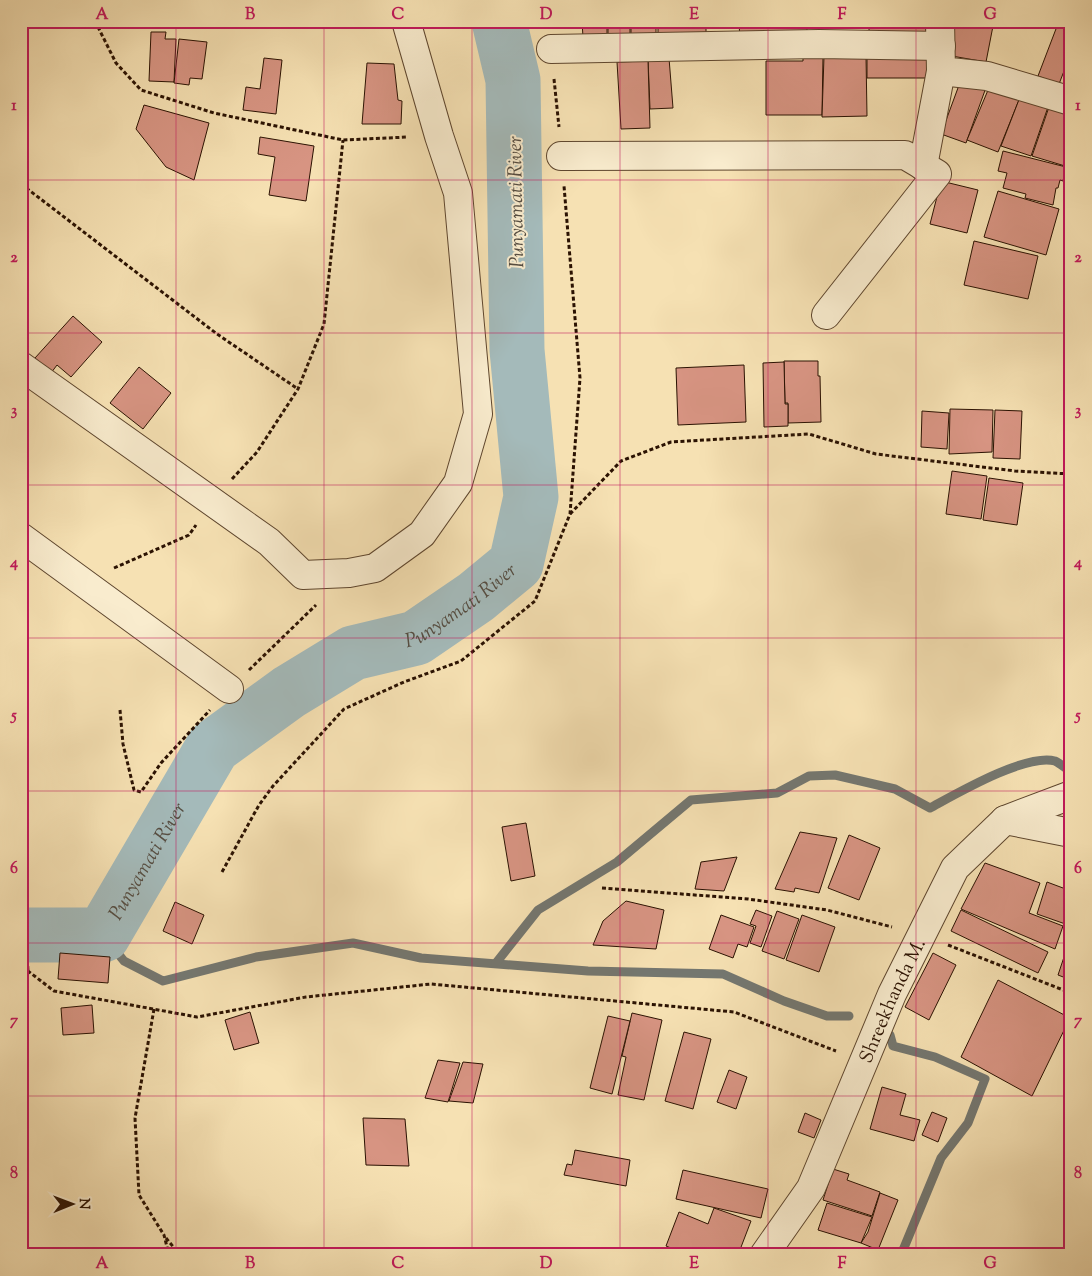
<svg xmlns="http://www.w3.org/2000/svg" width="1092" height="1276" viewBox="0 0 1092 1276" font-family="'Sorts Mill Goudy',serif">
  <rect width="100%" height="100%" fill="#f6e1b3"/>
  <filter id="stains"><feTurbulence type="fractalNoise" baseFrequency=".004" numOctaves="4"/><feColorMatrix values="0 0 0 0 .2 0 0 0 0 .09 0 0 0 0 .02 0 0 0 .5 -.17"/></filter>
  <radialGradient id="worn" r=".72"><stop offset=".6" stop-color="#630" stop-opacity="0"/><stop offset="1" stop-color="#630" stop-opacity=".3"/></radialGradient>
  <g fill="none" stroke-linecap="round" stroke-linejoin="round">
    <!-- stream -->
    <g stroke="#747770" stroke-width="9">
      <polyline points="103,935 124,961 163,981 256,957 353,943 421,958 588,971 723,974 784,1001 827,1016 849,1016"/>
      <path d="M 496,963 L 538,910 L 617,862 L 691,800 L 777,793 L 809,776 L 835,775 L 895,789 L 930,808 C 956,794 1026,753 1055,761 C 1060,763 1066,769 1071,772"/>
      <polyline points="890,1035 893,1046 935,1057 985,1079 968,1123 941,1158 901,1255"/>
    </g>
    <!-- river -->
    <path stroke="#a4baba" stroke-width="55" id="s1" d="M 21,935 L 103,935 L 213,747 L 289,692 L 353,653 L 416,638 L 476,597 L 516,564 L 531,497 L 517,350 L 513,80 L 499,21"/>
  </g>
  <!-- building -->
  <g fill="#d79482" stroke="#2b1202">
    <polygon points="607,21 607,37 583,37 582,22 580,21"/>
    <rect x="608" y="21" width="22" height="15"/>
    <rect x="631" y="21" width="25" height="14"/>
    <polygon points="658,21 706,21 706,34 658,35"/>
    <polygon points="739,21 807,21 807,40 740,42"/>
    <polygon points="869,21 926,21 926,37 869,36"/>
    <polygon points="952,21 993,26 986,62 946,55"/>
    <polygon points="1059,21 1071,21 1071,53 1059,84 1038,76"/>
    <polygon points="151,32 166,32 165,39 176,39 174,82 149,81"/>
    <polygon points="179,39 207,42 202,79 190,78 189,85 174,83"/>
    <rect x="867" y="53" width="63" height="25"/>
    <polygon points="803,56 823,56 822,115 766,115 766,61 803,61"/>
    <polygon points="824,56 866,56 867,116 822,117"/>
    <polygon points="264,58 282,60 276,114 243,110 246,87 260,89"/>
    <polygon points="669,58 673,108 650,109 648,59"/>
    <polygon points="648,61 650,128 621,129 617,62"/>
    <polygon points="367,63 394,64 398,100 402,101 401,124 362,124"/>
    <polygon points="962,77 988,82 966,143 941,134"/>
    <polygon points="991,83 1021,95 998,152 967,140"/>
    <polygon points="1020,97 1048,107 1031,156 1001,146"/>
    <polygon points="144,105 209,123 194,180 166,167 136,129"/>
    <polygon points="1049,107 1071,115 1071,151 1065,166 1032,156"/>
    <polygon points="260,137 314,146 306,201 269,195 275,157 258,154"/>
    <polygon points="1003,151 1066,167 1063,181 1060,180 1058,188 1056,188 1053,205 1025,198 1026,194 1003,188 1007,173 998,171"/>
    <polygon points="941,181 978,190 967,233 930,224"/>
    <polygon points="998,191 1059,209 1046,255 984,237"/>
    <polygon points="974,241 1038,256 1028,299 964,285"/>
    <polygon points="73,316 102,342 71,377 57,365 51,373 35,358"/>
    <polygon points="784,361 818,361 818,376 820,376 821,422 788,423 788,403 785,403"/>
    <polygon points="784,362 785,404 788,404 788,426 764,427 763,363"/>
    <polygon points="744,365 746,422 678,425 676,368"/>
    <polygon points="139,367 171,393 143,429 110,403"/>
    <polygon points="950,409 993,410 992,452 949,454"/>
    <polygon points="995,410 1022,411 1020,459 993,458"/>
    <polygon points="922,411 949,413 947,449 921,447"/>
    <polygon points="1069,425 1071,425 1071,467 1067,467"/>
    <polygon points="952,471 987,476 981,519 946,514"/>
    <polygon points="989,478 1023,483 1017,525 983,520"/>
    <polygon points="1071,602 1071,630 1066,629"/>
    <polygon points="526,823 535,876 511,881 502,827"/>
    <polygon points="800,832 837,838 819,893 795,888 794,892 775,889"/>
    <polygon points="849,835 880,848 859,900 828,888"/>
    <polygon points="737,857 724,891 695,889 701,862"/>
    <polygon points="985,863 1040,883 1029,913 1063,926 1055,949 961,909"/>
    <polygon points="1047,882 1071,891 1071,926 1037,914"/>
    <polygon points="626,901 664,910 656,949 593,945 603,921"/>
    <polygon points="175,902 204,915 192,944 163,931"/>
    <polygon points="756,910 772,916 761,947 750,943 756,926 750,924"/>
    <polygon points="961,910 1048,952 1038,973 951,931"/>
    <polygon points="777,911 799,919 784,959 762,951"/>
    <polygon points="721,915 754,927 747,947 738,944 733,958 709,949"/>
    <polygon points="802,915 835,927 819,972 786,960"/>
    <polygon points="60,953 110,957 108,983 58,979"/>
    <polygon points="933,953 956,965 929,1020 905,1007"/>
    <polygon points="1065,954 1071,956 1071,980 1058,975"/>
    <polygon points="998,980 1070,1018 1032,1096 961,1057"/>
    <polygon points="92,1005 94,1033 63,1035 61,1008"/>
    <polygon points="250,1012 259,1043 234,1050 225,1020"/>
    <polygon points="632,1013 662,1020 644,1100 618,1095 626,1057 622,1056"/>
    <polygon points="608,1016 630,1021 612,1094 590,1088"/>
    <polygon points="684,1032 711,1039 693,1109 665,1101"/>
    <polygon points="438,1060 460,1063 448,1102 425,1098"/>
    <polygon points="463,1062 483,1064 473,1103 449,1101"/>
    <polygon points="729,1070 747,1077 736,1109 717,1102"/>
    <polygon points="882,1087 906,1094 900,1115 920,1120 914,1141 870,1129"/>
    <polygon points="932,1112 947,1118 938,1142 922,1135"/>
    <polygon points="805,1113 821,1120 814,1138 798,1132"/>
    <polygon points="363,1118 405,1119 409,1166 366,1165"/>
    <polygon points="575,1150 630,1160 626,1186 564,1175 567,1164 572,1165"/>
    <polygon points="833,1169 849,1174 847,1180 880,1192 872,1216 823,1200"/>
    <polygon points="683,1170 768,1189 761,1218 676,1199"/>
    <polygon points="880,1193 898,1200 878,1250 861,1243 868,1232"/>
    <polygon points="827,1203 872,1217 861,1243 818,1230"/>
    <polygon points="714,1208 751,1221 738,1255 688,1255 666,1246 679,1212 708,1224"/>
  </g>
  <g fill="none" stroke-linecap="round" stroke-linejoin="round">
    <defs>
      <g id="street">
        <polyline points="940,21 941,71 987,76 1071,101"/>
        <polyline points="551,49 819,44 941,46"/>
        <polyline points="561,156 905,155 937,174 826,315"/>
        <polyline points="923,166 941,71"/>
        <polyline points="21,366 269,542 303,575 349,573 375,568 422,534 458,483 478,414 458,193 439,136 406,21"/>
        <polyline points="21,537 229,689"/>
        <polyline points="1005,820 1071,833"/>
        <path id="s2" d="M 764,1255 L 811,1188 L 892,994 L 955,868 L 1005,820 L 1071,795"/>
      </g>
    </defs>
    <!-- street casing -->
    <use href="#street" stroke="#5e462e" stroke-width="30"/>
    <!-- path -->
    <g stroke="#2b1202" stroke-width="3" stroke-dasharray="4 2.5" stroke-linecap="butt">
      <polyline points="95,21 116,63 141,90 214,113 343,140 408,137"/>
      <polyline points="554,79 559,127"/>
      <polyline points="21,184 217,334 298,389"/>
      <polyline points="232,479 257,452 298,389 324,324 343,140"/>
      <polyline points="570,514 621,461 671,442 809,434 876,454 1015,471 1071,474"/>
      <polyline points="114,568 189,535 196,525"/>
      <polyline points="249,670 316,605"/>
      <polyline points="120,710 123,744 134,790 141,792 161,763 210,710"/>
      <polyline points="222,872 259,805 273,786 344,709 404,682 461,661 535,601 570,514 580,378 564,186"/>
      <polyline points="602,888 748,899 827,910 892,927"/>
      <polyline points="21,902 24,907 28,971"/>
      <polyline points="948,945 1071,993"/>
      <polyline points="21,972 28,971 54,991 197,1017 306,997 431,984 734,1012 836,1051"/>
      <polyline points="154,1009 135,1118 139,1195 164,1235 169,1255"/>
      <polyline points="166,1238 180,1255"/>
    </g>
    <!-- street -->
    <use href="#street" stroke="#f9ecce" stroke-width="28"/>
  </g>
  <!-- grid -->
  <path fill="none" stroke="#c2185b" stroke-width="1" stroke-opacity="0.55" d="M 176,21 L 176,1255M 324,21 L 324,1255M 472,21 L 472,1255M 620,21 L 620,1255M 768,21 L 768,1255M 916,21 L 916,1255M 21,180 L 1071,180M 21,333 L 1071,333M 21,485 L 1071,485M 21,638 L 1071,638M 21,791 L 1071,791M 21,943 L 1071,943M 21,1096 L 1071,1096"/>
  <g text-anchor="middle" stroke-width="4" stroke-linejoin="round" paint-order="stroke">
    <!-- street labels -->
    <g font-size="19" fill="#2b1202" stroke="#f9ecce">
      <text dy="7" stroke="none"><textPath href="#s2" startOffset="286">Shreekhanda M.</textPath></text>
    </g>
    <!-- water labels -->
    <g font-size="20" font-style="italic" fill="#554d42" stroke="#f9ecce">
      <text transform="translate(515 202) rotate(-91)" y="7">Punyamati River</text>
      <text dy="7" stroke="none"><textPath href="#s1" startOffset="588">Punyamati River</textPath></text>
      <text dy="7" stroke="none"><textPath href="#s1" startOffset="168">Punyamati River</textPath></text>
    </g>
  </g>
  <!-- margin -->
  <rect width="1092" height="1276" fill="none" stroke="#f6e1b3" stroke-width="55"/>
  <!-- north arrow -->
  <g transform="translate(72 1204) rotate(89)" stroke="#f9ecce" stroke-width="4" paint-order="stroke">
  <path d="M0-4L9 19L0 12L-9 19Z" fill="#2b1202"/>
  <text y="-8" font-size="14" font-weight="bold" text-anchor="middle" fill="#2b1202">N</text>
  </g>
  <rect x="28" y="28" width="1036" height="1220" fill="none" stroke="#c2185b" stroke-width="2"/>
  <g font-size="16" text-anchor="middle" font-weight="bold" fill="#c2185b">
    <text x="102" y="19">A</text>
    <text x="250" y="19">B</text>
    <text x="398" y="19">C</text>
    <text x="546" y="19">D</text>
    <text x="694" y="19">E</text>
    <text x="842" y="19">F</text>
    <text x="990" y="19">G</text>
    <text x="14" y="110">1</text>
    <text x="1078" y="110">1</text>
    <text x="14" y="262">2</text>
    <text x="1078" y="262">2</text>
    <text x="14" y="415">3</text>
    <text x="1078" y="415">3</text>
    <text x="14" y="567">4</text>
    <text x="1078" y="567">4</text>
    <text x="14" y="720">5</text>
    <text x="1078" y="720">5</text>
    <text x="14" y="873">6</text>
    <text x="1078" y="873">6</text>
    <text x="14" y="1025">7</text>
    <text x="1078" y="1025">7</text>
    <text x="14" y="1178">8</text>
    <text x="1078" y="1178">8</text>
    <text x="102" y="1268">A</text>
    <text x="250" y="1268">B</text>
    <text x="398" y="1268">C</text>
    <text x="546" y="1268">D</text>
    <text x="694" y="1268">E</text>
    <text x="842" y="1268">F</text>
    <text x="990" y="1268">G</text>
  </g>
  <rect width="100%" height="100%" filter="url(#stains)"/>
  <rect width="100%" height="100%" fill="url(#worn)"/>
</svg>
